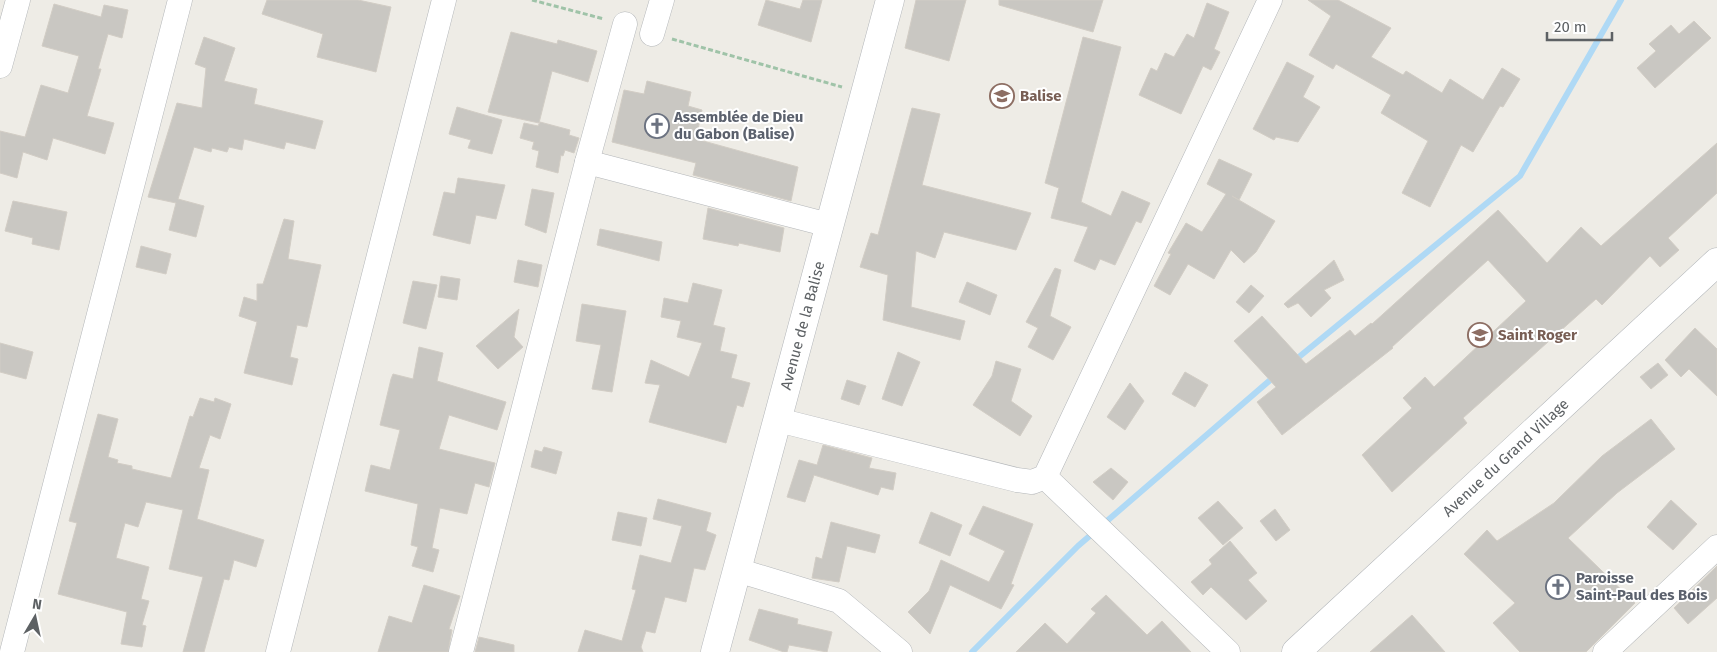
<svg xmlns="http://www.w3.org/2000/svg" width="1717" height="652" viewBox="0 0 1717 652" font-family="'Fira Sans',sans-serif">
  <rect width="100%" height="100%" fill="#eeece6"/>
  <g fill="none" stroke-linecap="round" stroke-linejoin="round">
    <!-- stream -->
    <g stroke="#afd9f5" stroke-width="6">
      <polyline points="1294,361 1520,176 1621,0"/>
      <polyline points="972,652 1078,546 1276,375"/>
    </g>
  </g>
  <!-- building -->
  <g fill="#c9c7c2" stroke="#d2cdc5">
    <polygon points="267,0 358,0 391,7 376,72 317,57 323,34 262,14"/>
    <polygon points="766,0 800,9 803,0 822,0 811,42 758,25"/>
    <polygon points="916,0 966,0 949,61 905,48"/>
    <polygon points="999,0 1103,0 1093,32 999,5"/>
    <polygon points="1308,0 1338,0 1391,28 1371,57 1403,75 1406,71 1442,93 1450,79 1483,100 1502,68 1520,79 1503,107 1500,106 1473,152 1461,145 1430,207 1402,193 1428,141 1381,113 1391,95 1336,64 1333,69 1309,55 1331,16"/>
    <polygon points="1207,3 1229,12 1214,49 1220,52 1211,70 1203,66 1181,114 1139,95 1151,68 1157,71 1165,53 1174,57 1187,34 1194,38"/>
    <polygon points="54,4 101,17 104,5 128,10 122,38 108,34 98,69 101,69 87,116 114,123 105,154 53,138 47,160 23,152 17,178 0,173 0,131 25,137 41,85 68,93 79,56 42,46"/>
    <polygon points="1694,21 1711,38 1655,88 1637,68 1656,51 1649,44 1671,25 1679,34"/>
    <polygon points="511,32 557,44 558,40 597,51 588,82 552,71 539,123 488,112"/>
    <polygon points="204,37 235,48 224,81 257,89 254,104 323,121 315,149 286,142 284,149 244,139 242,150 229,147 227,152 212,148 211,152 194,147 178,199 204,206 196,237 169,230 176,203 148,197 177,103 202,108 206,68 195,64"/>
    <polygon points="1083,37 1121,47 1081,202 1111,216 1122,191 1150,203 1141,223 1136,221 1115,265 1100,259 1095,270 1074,261 1088,227 1051,218 1059,188 1045,183"/>
    <polygon points="1287,62 1314,76 1303,97 1320,107 1298,142 1276,137 1274,140 1253,129"/>
    <polygon points="647,81 691,92 688,106 702,110 696,139 798,167 791,201 693,175 696,163 612,142 624,90 644,94"/>
    <polygon points="457,107 502,120 492,154 468,148 471,140 449,134"/>
    <polygon points="912,108 940,114 922,185 1031,213 1016,250 944,232 935,258 916,251 911,307 965,321 960,340 883,320 888,275 860,267 871,233 878,235"/>
    <polygon points="540,122 570,130 569,135 579,138 574,153 565,150 563,156 561,155 558,173 536,167 539,151 532,149 534,142 520,138 524,123 538,126"/>
    <polygon points="1717,143 1717,193 1668,238 1679,250 1660,267 1650,256 1602,305 1596,299 1463,418 1467,423 1392,492 1362,455 1412,408 1403,398 1425,377 1434,387 1526,301 1488,260 1392,347 1393,348 1282,435 1257,402 1276,387 1234,341 1262,316 1306,364 1350,330 1355,336 1371,323 1372,324 1498,210 1547,263 1581,227 1601,246"/>
    <polygon points="1219,159 1252,174 1239,200 1232,196 1275,221 1256,252 1244,263 1231,250 1214,279 1188,264 1170,295 1154,286 1171,254 1168,253 1186,223 1202,232 1226,194 1207,184"/>
    <polygon points="458,178 505,185 496,219 476,215 470,244 433,235 444,192 455,194"/>
    <polygon points="532,189 554,193 546,233 525,225"/>
    <polygon points="13,201 67,212 59,250 32,244 33,238 5,231"/>
    <polygon points="708,208 784,228 780,252 739,243 738,246 703,239"/>
    <polygon points="284,219 294,221 288,259 321,265 307,327 297,325 290,357 298,359 292,385 244,373 257,322 239,316 244,297 257,301 257,284 263,284"/>
    <polygon points="600,229 662,242 659,261 597,245"/>
    <polygon points="141,246 171,254 166,274 136,267"/>
    <polygon points="518,260 542,265 538,287 514,282"/>
    <polygon points="1334,260 1344,280 1324,290 1331,298 1311,317 1298,303 1288,308 1284,304"/>
    <polygon points="1055,268 1061,270 1050,316 1071,327 1053,360 1028,347 1038,328 1026,322"/>
    <polygon points="441,276 460,279 457,300 438,297"/>
    <polygon points="413,281 437,285 426,329 403,323"/>
    <polygon points="967,282 997,295 990,315 959,302"/>
    <polygon points="693,283 722,290 713,325 725,328 720,351 737,355 731,378 750,383 743,407 737,405 726,443 649,422 660,385 645,383 651,360 689,377 702,343 677,337 681,321 661,317 664,298 688,303"/>
    <polygon points="1251,285 1264,296 1249,313 1236,302"/>
    <polygon points="582,304 626,311 612,392 592,389 601,345 576,341"/>
    <polygon points="519,309 514,337 523,347 498,369 476,346"/>
    <polygon points="1695,328 1717,349 1717,396 1689,369 1681,377 1665,360"/>
    <polygon points="0,343 33,352 26,379 0,372"/>
    <polygon points="419,347 443,353 437,381 506,402 497,430 449,415 439,449 495,463 489,487 475,483 467,514 440,508 432,548 439,550 433,572 412,566 418,547 411,545 418,504 365,491 371,465 390,470 400,430 380,425 391,379 393,374 413,379"/>
    <polygon points="898,352 920,362 902,406 882,399"/>
    <polygon points="996,361 1021,369 1011,401 1032,416 1020,436 973,405 992,376"/>
    <polygon points="1658,363 1668,375 1651,389 1640,377"/>
    <polygon points="1185,372 1208,385 1195,407 1172,394"/>
    <polygon points="847,380 866,386 859,405 841,399"/>
    <polygon points="1130,383 1144,401 1125,430 1107,417"/>
    <polygon points="200,398 214,402 215,398 231,404 220,439 210,435 199,468 209,470 197,519 264,540 256,567 234,560 229,580 224,579 204,652 183,652 203,577 169,569 183,510 146,502 138,527 125,523 116,558 149,567 141,599 149,601 142,625 146,626 142,647 121,644 127,612 58,594 77,523 69,521 98,414 118,419 108,457 118,460 117,463 132,466 132,469 171,478 190,416 193,417"/>
    <polygon points="1651,419 1675,449 1617,493 1568,538 1635,603 1586,652 1520,652 1493,623 1515,603 1464,554 1487,530 1497,541 1554,503 1602,456"/>
    <polygon points="823,445 872,458 869,468 896,473 893,490 881,487 878,495 814,475 805,502 787,497 799,460 817,465"/>
    <polygon points="544,447 562,452 556,474 531,467 535,450 542,452"/>
    <polygon points="1111,468 1128,482 1113,500 1093,482"/>
    <polygon points="658,499 711,513 706,531 716,535 705,570 694,568 686,602 665,597 655,633 646,631 641,647 643,652 578,652 585,630 622,641 636,590 632,589 640,555 671,563 682,526 653,519"/>
    <polygon points="1671,500 1697,524 1673,550 1647,527"/>
    <polygon points="1218,501 1243,528 1223,545 1198,518"/>
    <polygon points="983,506 1033,524 1011,584 1014,585 1001,609 950,585 930,634 908,612 929,591 941,560 989,582 1005,551 969,534"/>
    <polygon points="1275,509 1290,530 1276,541 1260,521"/>
    <polygon points="618,512 647,518 641,546 612,540"/>
    <polygon points="931,512 962,525 950,556 919,543"/>
    <polygon points="831,522 880,535 875,553 847,546 839,582 812,578 816,557 822,559"/>
    <polygon points="1230,541 1257,573 1248,580 1267,601 1246,620 1211,587 1203,595 1191,582 1212,564 1209,560"/>
    <polygon points="1717,566 1717,598 1688,624 1674,608"/>
    <polygon points="424,585 460,596 449,629 452,630 448,652 378,652 389,616 412,623"/>
    <polygon points="1106,595 1147,635 1162,621 1191,652 1016,652 1045,623 1067,644 1096,613 1091,609"/>
    <polygon points="759,609 798,619 797,624 832,632 827,652 789,645 787,652 784,652 749,640"/>
    <polygon points="1412,615 1445,652 1370,652"/>
    <polygon points="479,637 514,645 514,652 475,652"/>
  </g>
  <g fill="none" stroke-linecap="round" stroke-linejoin="round">
    <defs>
      <g id="street">
        <polyline points="652,34 662,0"/>
        <polyline points="0,66 18,0"/>
        <polyline points="587,162 829,225"/>
        <polyline points="778,420 1017,480 1032,482 1045,477 1270,0"/>
        <polyline points="1045,477 1228,652"/>
        <polyline points="737,570 839,601 900,652"/>
        <polyline points="12,652 180,0"/>
        <polyline points="278,652 444,0"/>
        <polyline points="461,652 587,162 625,24"/>
        <polyline points="1605,652 1717,547"/>
      </g>
      <g id="secondary">
        <path id="s1" d="M 715,652 L 890,0"/>
        <path id="s2" d="M 1296,652 L 1717,262"/>
      </g>
    </defs>
    <!-- street casing -->
    <use href="#street" stroke="#b3b6b9" stroke-width="25"/>
    <!-- secondary casing -->
    <use href="#secondary" stroke="#b2b5b9" stroke-width="29"/>
    <!-- path -->
    <g stroke="#9fc3a8" stroke-width="3" stroke-dasharray="5 2.5" stroke-linecap="butt">
      <polyline points="532,0 604,19"/>
      <polyline points="672,39 842,87"/>
    </g>
    <!-- street -->
    <use href="#street" stroke="#fff" stroke-width="24"/>
    <!-- secondary -->
    <use href="#secondary" stroke="#fff" stroke-width="28"/>
  </g>
  <!-- icons -->
  <defs>
    <symbol id="school-ring" viewBox="-11 -11 22 22"><circle r="9.5" fill="#fff" stroke="#8d6e63" stroke-width="1.5"/><path d="M0-5L7-2L0 1L-7-2ZM-4 1L0 2.5L4 1V4Q0 6-4 4Z" fill="#8d6e63"/></symbol>
    <symbol id="church-ring" viewBox="-11 -11 22 22"><circle r="9.5" fill="#fff" stroke="#6b7280" stroke-width="1.5"/><path d="M-1.2-6h2.4v3.5h3.3v2.4h-3.3V6h-2.4V-.1h-3.3v-2.4h3.3Z" fill="#6b7280"/></symbol>
  </defs>
  <g fill-rule="evenodd">
    <use href="#school-ring" x="988" y="82" width="28" height="28"/>
    <use href="#church-ring" x="643" y="112" width="28" height="28"/>
    <use href="#school-ring" x="1466" y="321" width="28" height="28"/>
    <use href="#church-ring" x="1544" y="573" width="28" height="28"/>
  </g>
  <g text-anchor="middle" stroke-width="4" stroke-linejoin="round" paint-order="stroke">
    <!-- education labels -->
    <g font-size="15" font-weight="bold" fill="#785e54" stroke="#fff" text-anchor="start">
      <text x="1020" y="101">Balise</text>
      <text x="1498" y="340">Saint Roger</text>
    </g>
    <!-- worship labels -->
    <g font-size="15" font-weight="bold" fill="#5b616d" stroke="#fff" text-anchor="start">
      <text x="674" y="122">Assemblée de Dieu<tspan x="674" dy="17">du Gabon (Balise)</tspan></text>
      <text x="1576" y="583">Paroisse<tspan x="1576" dy="17">Saint-Paul des Bois</tspan></text>
    </g>
    <!-- street labels -->
    <g font-size="15" fill="#5d6164" stroke="#fff">
      <text dy="5" stroke="none"><textPath href="#s1" startOffset="338">Avenue de la Balise</textPath></text>
      <text dy="5" stroke="none"><textPath href="#s2" startOffset="286">Avenue du Grand Village</textPath></text>
    </g>
  </g>
  <!-- north arrow -->
  <g transform="translate(35 617) rotate(9)" stroke="#ffffff" stroke-width="4" paint-order="stroke">
  <path d="M0-4L9 19L0 12L-9 19Z" fill="#5d6164"/>
  <text y="-8" font-size="14" font-weight="bold" text-anchor="middle" fill="#5d6164">N</text>
  </g>
  <!-- scale -->
  <path d="M1547 32v8h65v-8" fill="none" stroke="#5d6164" stroke-width="2.5"/>
  <text x="1554" y="32" font-size="15" fill="#5d6164" stroke="#ffffff" stroke-width="4" paint-order="stroke">20 m</text>
</svg>
